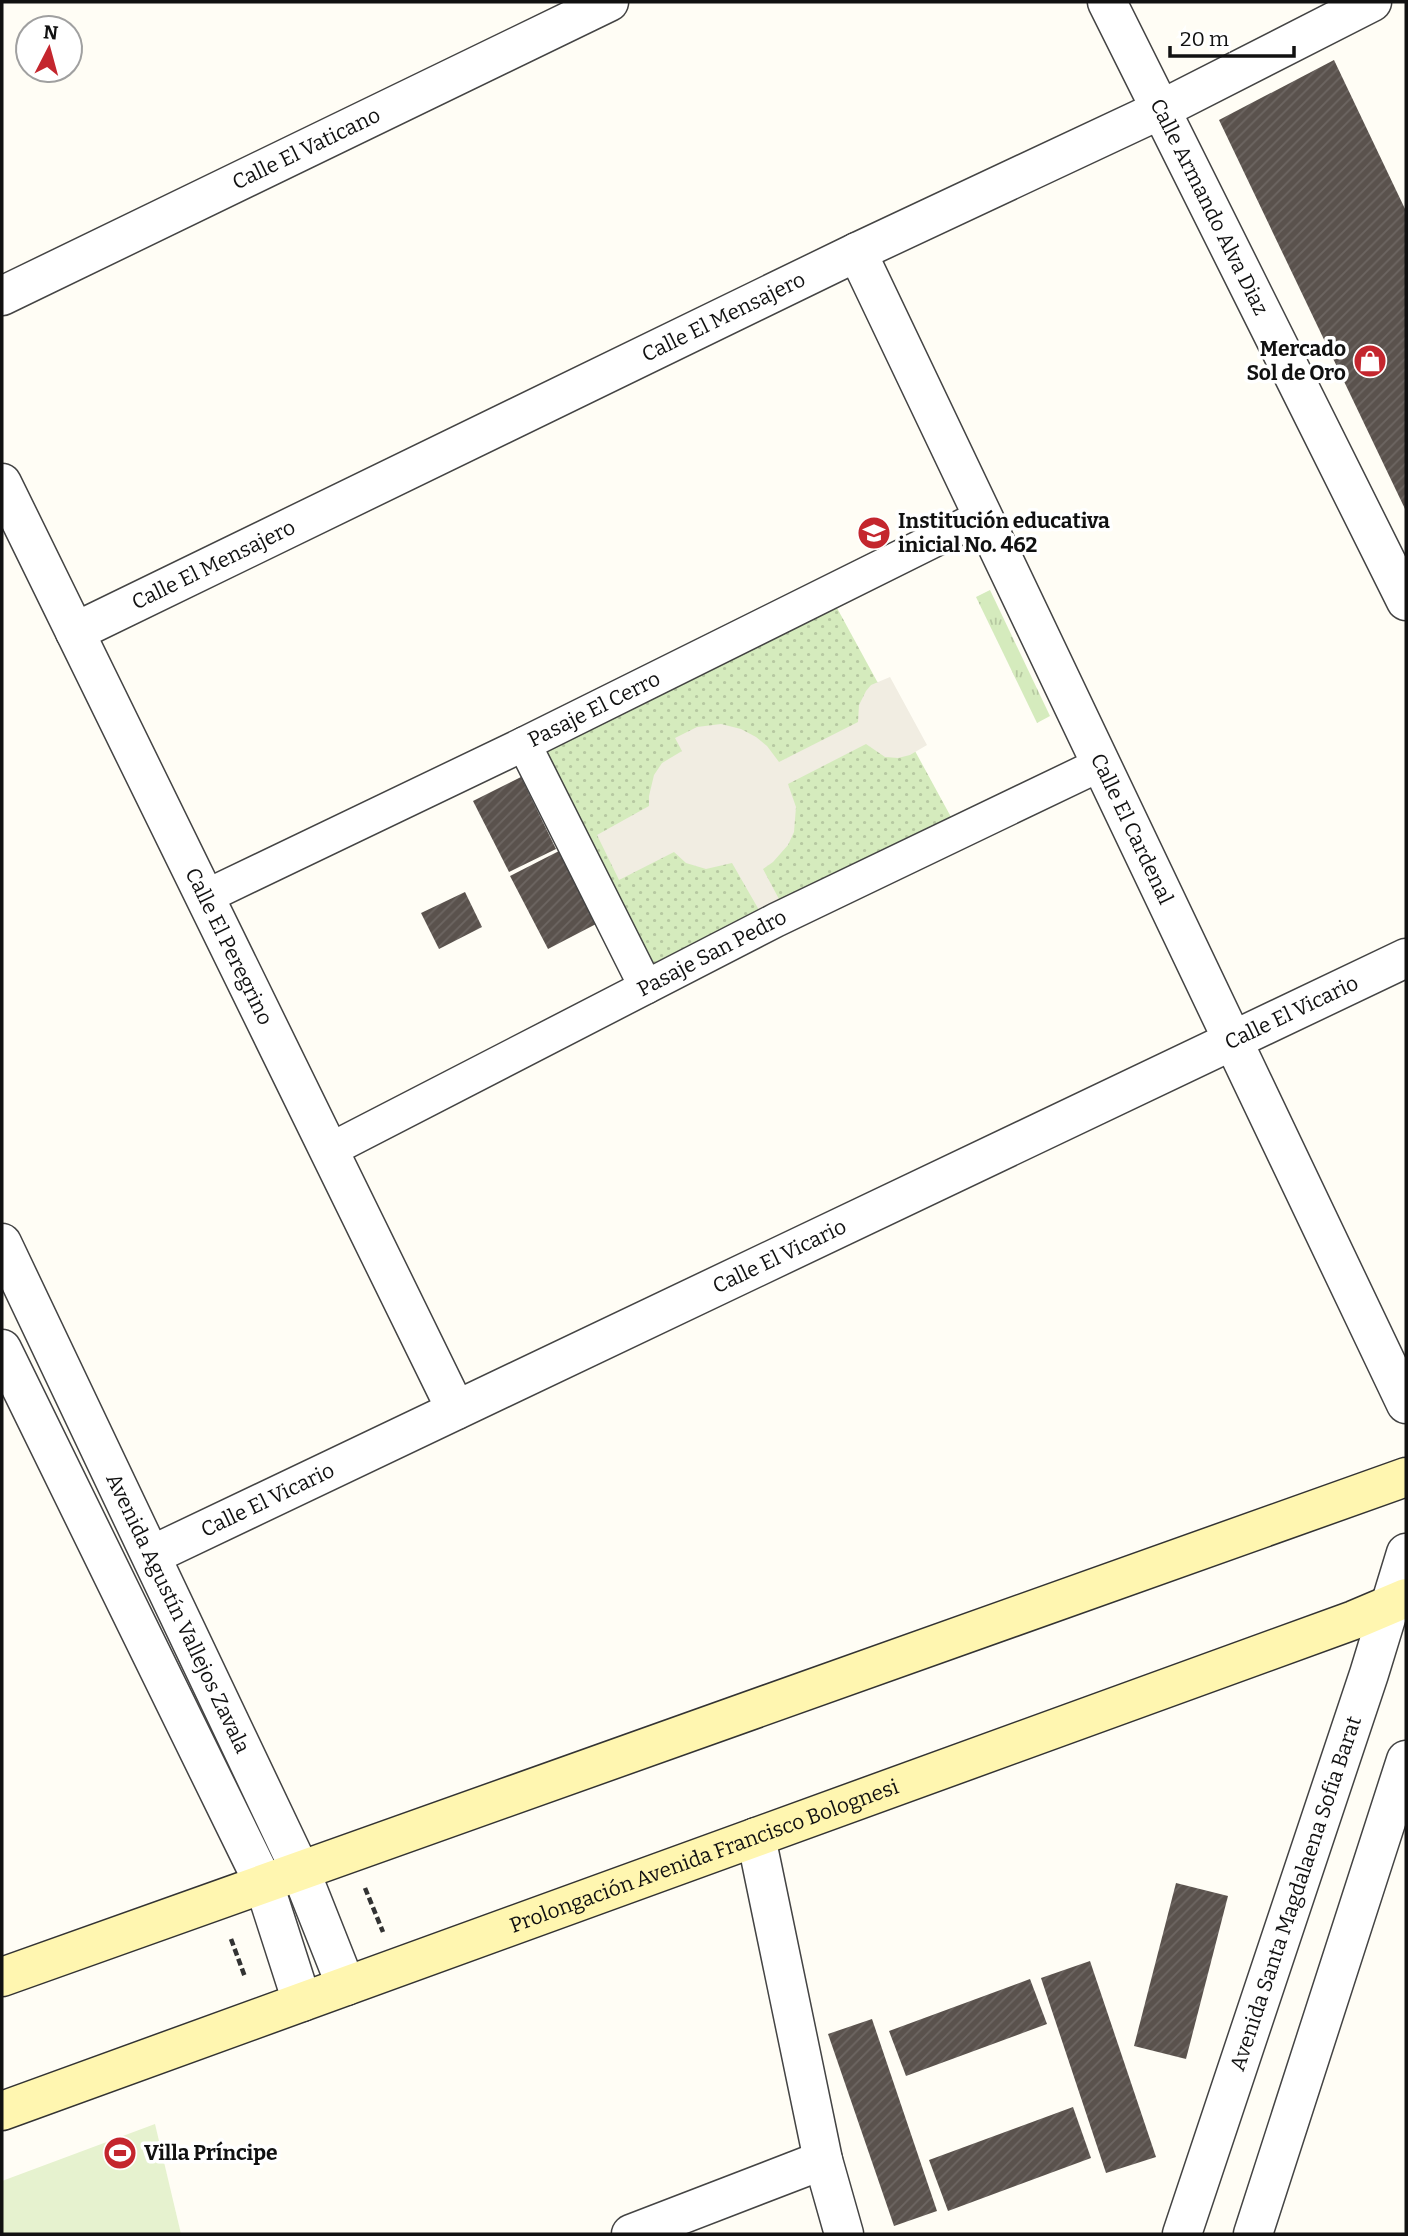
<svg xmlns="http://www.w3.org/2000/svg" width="1408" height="2236" viewBox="0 0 1408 2236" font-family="Bitter,serif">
  <defs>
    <pattern id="grass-tufts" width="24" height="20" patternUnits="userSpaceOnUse" patternTransform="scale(1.75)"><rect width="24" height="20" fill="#d5ebbd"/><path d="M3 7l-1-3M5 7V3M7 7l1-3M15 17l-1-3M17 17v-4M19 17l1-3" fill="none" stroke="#b6c8a1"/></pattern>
    <pattern id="park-dots" width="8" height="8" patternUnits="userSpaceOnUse" patternTransform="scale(1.75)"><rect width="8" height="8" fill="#d5ebbd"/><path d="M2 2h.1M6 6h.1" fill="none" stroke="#b6c8a1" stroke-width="1.8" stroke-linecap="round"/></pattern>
    <pattern id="building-hatch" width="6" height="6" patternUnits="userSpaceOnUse" patternTransform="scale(1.75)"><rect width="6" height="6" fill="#5a524d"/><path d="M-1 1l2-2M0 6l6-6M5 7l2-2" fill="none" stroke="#6d6662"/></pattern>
  </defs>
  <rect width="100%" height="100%" fill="#fffdf5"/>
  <!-- grass -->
  <polygon fill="url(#grass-tufts)" points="990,590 1050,716 1037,723 976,597"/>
  <!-- park -->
  <polygon fill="url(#park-dots)" points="831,597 957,828 649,975 535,746"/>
  <!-- pitch -->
  <polygon fill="#e6f2cf" points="155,2124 181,2234 2,2234 2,2181"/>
  <!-- plaza -->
  <polygon fill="#f1ede2" points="890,677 927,745 910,755 898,758 885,757 866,744 788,784 796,807 794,832 788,845 773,862 763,869 787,914 767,924 732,863 706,869 686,863 674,852 619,880 597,835 649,806 649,796 654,775 662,763 682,751 675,738 697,727 721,724 741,729 756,737 767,746 779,762 858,722 859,705 866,691 871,685"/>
  <!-- building -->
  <g fill="url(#building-hatch)">
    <polygon points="1334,60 1406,211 1406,511 1219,120"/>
    <polygon points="521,777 556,849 509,872 473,801"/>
    <polygon points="559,851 596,924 548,949 510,876"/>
    <polygon points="465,892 482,927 439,949 421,913"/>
    <polygon points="1176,1883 1228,1896 1186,2059 1134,2046"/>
    <polygon points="1090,1961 1156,2157 1106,2173 1041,1978"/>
    <polygon points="1030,1979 1047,2024 906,2076 889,2031"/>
    <polygon points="872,2019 937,2211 894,2226 828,2034"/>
    <polygon points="1073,2107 1091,2158 948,2211 929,2160"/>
  </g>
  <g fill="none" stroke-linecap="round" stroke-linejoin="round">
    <defs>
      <g id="pedestrian">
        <polyline points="524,744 646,987"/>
        <path id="s1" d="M 205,897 L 524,744 L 983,516"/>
        <path id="s2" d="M 328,1151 L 776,920 L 1101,764"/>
      </g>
      <g id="minor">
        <path id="s3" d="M 1107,2 L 1406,601"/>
        <path id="s4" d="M 857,252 L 1406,1404"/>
        <path id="s5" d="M 2,296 L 609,2"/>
        <path id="s6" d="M 2,483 L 456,1410"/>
        <path id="s7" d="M 75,632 L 857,252 L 1162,109 L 1372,2"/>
        <path id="s8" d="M 152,1555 L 1406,958"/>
        <polyline points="756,1837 823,2160 844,2234"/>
        <polyline points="631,2234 823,2160"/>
      </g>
      <g id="tertiary">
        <path id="s9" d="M 2,1243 L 300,1870 L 346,1986"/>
        <polyline points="2,1349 264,1884 302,2002"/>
        <path id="s10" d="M 1182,2234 L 1369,1674 L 1406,1553"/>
        <polyline points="1253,2234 1406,1760"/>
      </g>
      <g id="secondary">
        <polyline points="2,1977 1406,1477"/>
        <path id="s11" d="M 2,2111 L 1354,1620 L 1406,1598"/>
      </g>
    </defs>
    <!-- pedestrian casing -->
    <use href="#pedestrian" stroke="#444" stroke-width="36"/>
    <!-- minor casing -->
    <use href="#minor" stroke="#444" stroke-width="41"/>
    <!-- tertiary casing -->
    <use href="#tertiary" stroke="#444" stroke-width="41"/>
    <!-- secondary casing -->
    <use href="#secondary" stroke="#333" stroke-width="41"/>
    <!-- path -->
    <g stroke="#333" stroke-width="4.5" stroke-dasharray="7 3.5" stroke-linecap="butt">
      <polyline points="365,1888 383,1932"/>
      <polyline points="231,1939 245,1977"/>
    </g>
    <!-- pedestrian -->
    <use href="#pedestrian" stroke="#fff" stroke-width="33"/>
    <!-- minor -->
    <use href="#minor" stroke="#fff" stroke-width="38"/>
    <!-- tertiary -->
    <use href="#tertiary" stroke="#fff" stroke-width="38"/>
    <!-- secondary -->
    <use href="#secondary" stroke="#fff6b0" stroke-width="38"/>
  </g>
  <!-- icons -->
  <defs>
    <symbol id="shop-disc" viewBox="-11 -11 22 22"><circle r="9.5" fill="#c4262e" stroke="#fff"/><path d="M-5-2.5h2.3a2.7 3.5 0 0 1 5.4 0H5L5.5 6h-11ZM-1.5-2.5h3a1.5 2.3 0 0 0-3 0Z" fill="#fff"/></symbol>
    <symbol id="school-disc" viewBox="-11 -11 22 22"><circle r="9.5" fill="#c4262e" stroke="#fff"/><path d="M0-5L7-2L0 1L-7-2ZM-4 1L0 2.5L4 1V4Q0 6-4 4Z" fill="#fff"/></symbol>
    <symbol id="stadium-disc" viewBox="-11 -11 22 22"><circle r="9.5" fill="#c4262e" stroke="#fff"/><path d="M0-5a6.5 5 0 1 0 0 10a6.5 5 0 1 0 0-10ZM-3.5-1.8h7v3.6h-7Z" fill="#fff"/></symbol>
  </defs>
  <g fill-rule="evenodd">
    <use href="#shop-disc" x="1351" y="342" width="38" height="38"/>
    <use href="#school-disc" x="855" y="514" width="38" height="38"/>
    <use href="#stadium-disc" x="101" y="2134" width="38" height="38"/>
  </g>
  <g text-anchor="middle" stroke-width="7" stroke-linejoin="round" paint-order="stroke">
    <!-- street labels -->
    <g font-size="21" fill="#111" stroke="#fff">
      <text dy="7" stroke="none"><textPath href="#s5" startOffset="338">Calle El Vaticano</textPath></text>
      <text dy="7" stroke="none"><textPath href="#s3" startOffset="229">Calle Armando Alva Diaz</textPath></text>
      <text dy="7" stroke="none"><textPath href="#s7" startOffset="721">Calle El Mensajero</textPath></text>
      <text dy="7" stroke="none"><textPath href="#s7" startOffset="154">Calle El Mensajero</textPath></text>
      <text dy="7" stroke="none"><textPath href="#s1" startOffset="432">Pasaje El Cerro</textPath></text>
      <text dy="7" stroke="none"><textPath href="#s4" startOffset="639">Calle El Cardenal</textPath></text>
      <text dy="7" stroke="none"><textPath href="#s6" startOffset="516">Calle El Peregrino</textPath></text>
      <text dy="7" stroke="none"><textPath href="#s2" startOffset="432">Pasaje San Pedro</textPath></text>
      <text dy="7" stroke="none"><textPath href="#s8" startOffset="1262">Calle El Vicario</textPath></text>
      <text dy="7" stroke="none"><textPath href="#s8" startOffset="695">Calle El Vicario</textPath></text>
      <text dy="7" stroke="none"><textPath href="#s8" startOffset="128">Calle El Vicario</textPath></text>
      <text dy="7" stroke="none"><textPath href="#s9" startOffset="410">Avenida Agustín Vallejos Zavala</textPath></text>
      <text dy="7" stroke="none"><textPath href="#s11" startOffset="747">Prolongación Avenida Francisco Bolognesi</textPath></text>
      <text dy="7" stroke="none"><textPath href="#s10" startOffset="359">Avenida Santa Magdalaena Sofia Barat</textPath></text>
    </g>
    <!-- poi labels -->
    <g font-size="21" font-weight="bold" fill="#111" stroke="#fff" text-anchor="start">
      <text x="1346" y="356" text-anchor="end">Mercado<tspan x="1346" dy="24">Sol de Oro</tspan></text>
      <text x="898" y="528">Institución educativa<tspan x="898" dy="24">inicial No. 462</tspan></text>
      <text x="144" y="2160">Villa Príncipe</text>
    </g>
  </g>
  <!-- border -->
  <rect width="1408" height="2236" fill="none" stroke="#111111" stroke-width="7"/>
  <!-- north arrow -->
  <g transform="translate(49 49) rotate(6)"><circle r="33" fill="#ffffff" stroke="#a0a0a0" stroke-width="2"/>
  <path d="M0-5L12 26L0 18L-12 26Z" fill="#c4262e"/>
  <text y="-10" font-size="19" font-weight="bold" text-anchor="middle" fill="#111111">N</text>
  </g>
  <!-- scale -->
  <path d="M1170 46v10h124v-10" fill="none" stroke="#111111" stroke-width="3.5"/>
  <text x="1180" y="46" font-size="21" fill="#111111" stroke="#ffffff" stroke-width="5" paint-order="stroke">20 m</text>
</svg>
